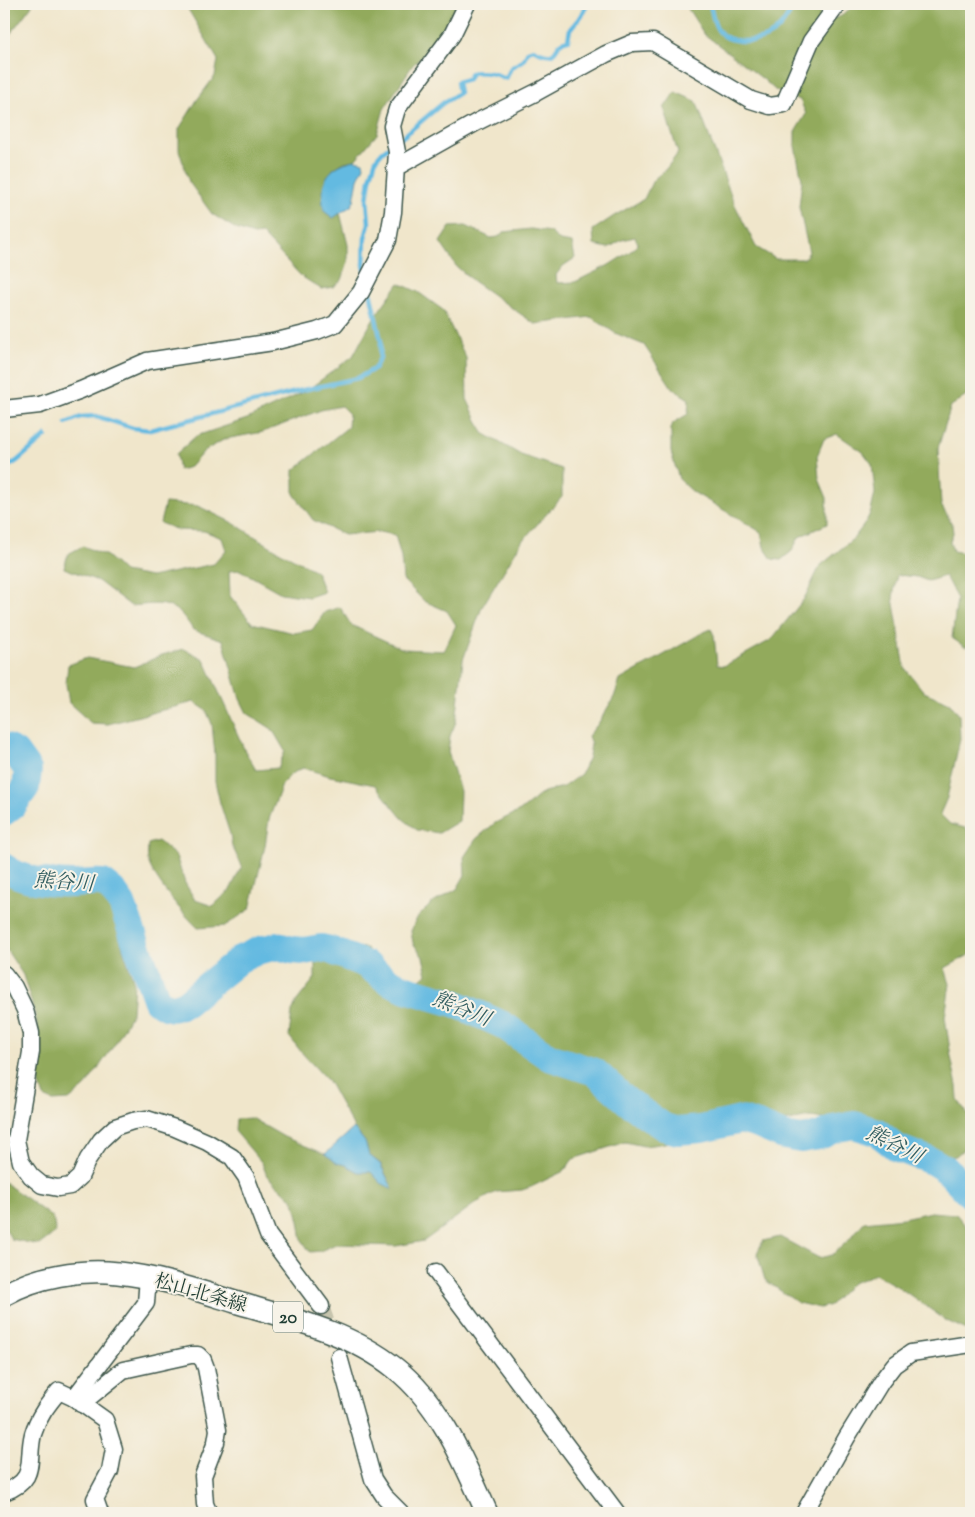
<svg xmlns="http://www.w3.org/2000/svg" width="975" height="1517" viewBox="0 0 975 1517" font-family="'Sorts Mill Goudy','Noto Serif JP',serif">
  <rect width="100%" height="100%" fill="#f7f3e8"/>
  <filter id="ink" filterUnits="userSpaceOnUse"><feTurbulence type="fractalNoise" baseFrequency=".02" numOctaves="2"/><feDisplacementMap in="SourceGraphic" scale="10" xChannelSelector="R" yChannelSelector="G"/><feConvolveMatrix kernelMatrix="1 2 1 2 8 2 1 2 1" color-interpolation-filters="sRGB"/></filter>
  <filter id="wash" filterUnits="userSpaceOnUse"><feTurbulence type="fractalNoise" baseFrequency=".0096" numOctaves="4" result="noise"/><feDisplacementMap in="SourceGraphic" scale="20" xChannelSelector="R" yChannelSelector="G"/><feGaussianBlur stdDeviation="1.12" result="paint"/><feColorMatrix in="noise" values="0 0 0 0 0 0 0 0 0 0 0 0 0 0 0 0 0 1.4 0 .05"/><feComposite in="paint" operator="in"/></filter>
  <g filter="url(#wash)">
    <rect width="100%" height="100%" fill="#f0e6cb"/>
    <!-- forest -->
    <g fill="#92aa5b" stroke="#587448">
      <polygon points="4,4 33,4 4,42"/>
      <polygon points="185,4 457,4 438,40 412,66 384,109 377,134 355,160 344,162 333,169 322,191 324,211 333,218 340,213 348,245 348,262 342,280 333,287 321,289 301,276 262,234 254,235 236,229 212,214 189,182 179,150 179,129 197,100 215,76 218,60"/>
      <path d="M 685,4 L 823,4 L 819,16 C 840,20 839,19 855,4 L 971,4 L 971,393 L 951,406 L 938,448 L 941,505 L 952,524 L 953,533 L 950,542 L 953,551 L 965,553 L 971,560 L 971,644 L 965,647 L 952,638 L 957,599 L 945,576 L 928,581 L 917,577 L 897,575 L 893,598 L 905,668 L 924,692 L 950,703 L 959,715 L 960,739 L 947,798 L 940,814 L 950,824 L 965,828 L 971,832 L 971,954 L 945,968 L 950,984 L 945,1017 L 951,1057 L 957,1086 L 958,1100 L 969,1116 L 971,1125 L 971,1135 L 968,1145 L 956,1156 L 935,1159 L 912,1150 L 888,1137 L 868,1129 L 830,1120 L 811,1117 L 782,1122 L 752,1120 L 724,1129 L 660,1144 L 644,1146 L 625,1142 L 573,1159 L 564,1171 L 531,1187 L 522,1190 L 496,1192 L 476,1203 L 424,1241 L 396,1246 L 336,1244 L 320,1251 L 310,1252 L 302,1240 L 299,1221 L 294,1201 L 267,1176 L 262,1163 L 235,1131 L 236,1119 L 251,1118 L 284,1137 L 325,1154 L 337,1163 L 346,1165 L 358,1172 L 371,1172 L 381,1183 L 392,1188 L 381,1164 L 369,1155 L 365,1142 L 354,1128 L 328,1081 L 302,1053 L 289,1036 L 292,1012 L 296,1002 L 315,978 L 315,962 L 319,949 L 340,946 L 367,948 L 382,975 L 404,985 L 416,983 L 427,974 L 423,957 L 413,943 L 411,931 L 417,918 L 431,904 L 457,889 L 465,875 L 464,857 L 476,839 L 495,823 L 520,811 L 544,792 L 563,787 L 581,774 L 589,757 L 591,744 L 588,736 L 598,724 L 614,697 L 620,680 L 702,633 L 711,629 L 714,635 L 717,665 L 724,666 L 771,640 L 804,599 L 820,566 L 854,538 L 866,522 L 871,511 L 875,493 L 872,464 L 863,452 L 837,434 L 824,439 L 817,456 L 819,479 L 827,498 L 827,524 L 799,537 L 792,551 L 781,560 L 772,559 L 764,547 L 761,532 L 693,492 L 679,479 L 671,452 L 671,429 L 673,423 L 688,414 L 689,399 L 673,389 L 644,345 L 615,333 L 591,317 L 535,324 L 473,281 L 456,266 L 440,242 L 450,227 L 466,226 L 491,238 L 498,237 L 504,232 L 531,229 L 550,232 L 560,241 L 572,243 L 575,258 L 563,266 L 556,275 L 557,283 L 575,282 L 609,265 L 634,249 L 638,243 L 635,237 L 622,240 L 608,248 L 594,245 L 593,230 L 614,216 L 644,199 L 653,180 L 666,169 L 678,153 L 664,108 L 675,92 L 696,101 L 734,203 L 756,247 L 776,259 L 804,259 L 809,252 L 799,207 L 802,180 L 795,146 L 795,132 L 806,114 L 800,100 L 775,90 L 763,79 L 704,34 Z"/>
      <path d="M 399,283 L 418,292 L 443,310 L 466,358 L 467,399 L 483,433 L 521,455 L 562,469 L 562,497 L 522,541 L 482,607 L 463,660 L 456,722 L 450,736 L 448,752 L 460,791 L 459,821 L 439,833 L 417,830 L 402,818 L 375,785 L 330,776 L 303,768 L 291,774 L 282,785 L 269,819 L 265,846 L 250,909 L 225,926 L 198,928 C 185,916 152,878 148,860 C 147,856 148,849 148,844 L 158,841 L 176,856 L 185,883 L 195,900 L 213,906 L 230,890 L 242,866 L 232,846 L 230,834 L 220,803 L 215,781 L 215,755 L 212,724 L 206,710 L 194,702 L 108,724 L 91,723 L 69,703 L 66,684 L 68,665 L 87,658 L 134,667 L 162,655 L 184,649 L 204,659 L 245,751 L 256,770 L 278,768 L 285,751 L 272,729 L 247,713 L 240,699 L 223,640 L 193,630 C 175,600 163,603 131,606 L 98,581 L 64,568 L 68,554 L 83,546 L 107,556 L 124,572 L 151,577 L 214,564 L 226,550 L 222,538 L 204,531 L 178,530 L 160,523 L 165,503 L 198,506 L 233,523 L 275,549 L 316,571 L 324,592 L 309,597 L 281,593 L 240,570 L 229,571 L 230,596 L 252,623 L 294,633 L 312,630 L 325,612 L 340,607 L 351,625 L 403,649 L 444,651 L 456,625 L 447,611 L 424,601 L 403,580 L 401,557 L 395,535 L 379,532 L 344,535 L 313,520 L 294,494 L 294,470 L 348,427 L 349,414 L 341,406 L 321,410 L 263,432 L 225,439 L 204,451 L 190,467 L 179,470 L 176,454 L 196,436 L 247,419 L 306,391 L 353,356 L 373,319 Z"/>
      <polygon points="4,852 15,864 51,880 95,889 111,906 123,949 134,983 132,1013 115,1044 85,1087 69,1100 53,1101 44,1097 38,1079 41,1048 35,1014 23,975 4,946"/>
      <polygon points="4,1182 53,1218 56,1232 39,1245 11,1239 4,1226"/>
      <polygon points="931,1212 956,1214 971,1232 971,1332 947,1321 900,1288 875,1274 852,1283 830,1305 820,1308 798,1303 765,1280 757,1253 763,1241 780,1237 819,1258 832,1255 849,1240 864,1222 903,1218"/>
    </g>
    <!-- water -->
    <g fill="#64bae1" stroke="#427c8a">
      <path d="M 355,160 L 363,162 L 364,166 L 358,179 L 354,201 L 351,206 L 333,218 L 324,211 C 319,183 326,166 355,160 Z"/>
      <polygon points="354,1128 365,1142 369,1155 380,1164 393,1189 381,1183 371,1172 358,1172 346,1165 337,1163 325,1154"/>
    </g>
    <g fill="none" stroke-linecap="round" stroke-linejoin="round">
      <!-- stream -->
      <g stroke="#64bae1" stroke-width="4.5">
        <path d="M 710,4 C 712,13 713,22 718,30 C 728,45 758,43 772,34 C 782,28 789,14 795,4"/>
        <path d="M 399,140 L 443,103 L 459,93 L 457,82 L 468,79 L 471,73 C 476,71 493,73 498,75 C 506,79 497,78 506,78 L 511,68 L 523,60 L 528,51 L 533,49 C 563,64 550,43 568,40 L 570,29 L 582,15 L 587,4"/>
        <polyline points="365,272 364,265 365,238 369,223 367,200 370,179 376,159 383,151 393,144"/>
        <polyline points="66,423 81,417 96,416 133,428 150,430 303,390 358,378 374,369 380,358 381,341 369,287"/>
        <polyline points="4,469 17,461 46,436"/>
      </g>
      <!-- river -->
      <g stroke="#64bae1" stroke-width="28">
        <polyline points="4,747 15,752 28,770 26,787 14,804 4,812"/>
        <path d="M 4,867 C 22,881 49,883 71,884 C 82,884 92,882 103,883 L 112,890 L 122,904 L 157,1001 C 170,1009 172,1010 186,1003 L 240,959 L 260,950 L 278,946 L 292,950 L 304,951 L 321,948 L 330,950 L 365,964 L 390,982 L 406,989 L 454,1003 L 503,1025 L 549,1057 L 595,1072 L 628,1102 L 664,1127 L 678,1131 L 701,1129 L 741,1120 L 758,1125 L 784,1136 L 801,1139 L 819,1136 L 838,1128 L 854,1125 L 877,1132 L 897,1148 L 934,1162 L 948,1171 L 971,1195"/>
      </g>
    </g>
  </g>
  <g filter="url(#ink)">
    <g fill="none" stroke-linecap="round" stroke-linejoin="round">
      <!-- minor-tunnel -->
      <polyline stroke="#c6c4ad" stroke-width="16" stroke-dasharray="16 8" stroke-linecap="butt" points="321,1306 339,1357"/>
      <defs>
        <g id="minor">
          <polyline points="395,168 477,122 537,92 606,54 632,43 653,42 751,100 770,106 784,104 811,41 838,4"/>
          <polyline points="4,409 40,405 81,390 147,361 273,342 317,331 335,324 361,292 388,240 393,212 397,152 392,126 397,109 452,35 467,4"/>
          <polyline points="4,974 14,987 25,1010 31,1033 31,1052 16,1140 21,1162 31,1176 42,1185 58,1188 70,1186 80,1177 88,1159 101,1140 115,1127 133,1121 147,1119 175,1128 207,1142 232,1157 246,1177 268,1235 321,1306"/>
          <polyline points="436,1272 617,1513"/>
          <polyline points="339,1357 373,1479 384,1496 401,1513"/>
          <polyline points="74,1398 146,1303 148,1277"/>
          <polyline points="81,1404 123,1370 191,1355 198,1355 203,1360 206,1368 218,1430 216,1442 203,1476 205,1504 209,1513"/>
          <path d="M 4,1492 C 39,1479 26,1461 33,1434 C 38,1417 48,1404 59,1391 L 74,1398 L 105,1420 L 114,1449 L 110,1471 L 95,1499 L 100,1513"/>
          <polyline points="804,1513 847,1437 881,1382 894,1365 911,1353 971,1344"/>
        </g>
        <path id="major" d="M 4,1295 C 36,1276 81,1269 118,1273 C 158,1277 196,1290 235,1302 C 289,1318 350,1332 395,1368 C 441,1404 464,1462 487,1513"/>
      </defs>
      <!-- minor casing -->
      <use href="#minor" stroke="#3e564b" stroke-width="19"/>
      <!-- major casing -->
      <use href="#major" stroke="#3e564b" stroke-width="24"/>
      <!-- minor -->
      <use href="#minor" stroke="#fff" stroke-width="16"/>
      <!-- major -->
      <use href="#major" stroke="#fff" stroke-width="21"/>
    </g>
  </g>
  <g text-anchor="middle" stroke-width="4" stroke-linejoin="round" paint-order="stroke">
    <!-- shield labels -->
    <rect fill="#f7f3e8" stroke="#60746a" stroke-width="1" x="273" y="1301.5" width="30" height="31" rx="4"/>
    <g font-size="18" font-weight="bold" fill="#1f3d34">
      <text x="288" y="1323">20</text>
    </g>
    <!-- street labels -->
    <g font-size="19" fill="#1f3d34" stroke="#f7f3e8">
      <text transform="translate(201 1292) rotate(16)" y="7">松山北条線</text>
    </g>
    <!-- water labels -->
    <g font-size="20" font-style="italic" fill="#305c5f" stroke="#f7f3e8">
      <text transform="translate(64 881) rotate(4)" y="7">熊谷川</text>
      <text transform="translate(462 1008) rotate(22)" y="7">熊谷川</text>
      <text transform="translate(895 1144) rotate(26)" y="7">熊谷川</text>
    </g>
  </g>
  <!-- margin -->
  <rect width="975" height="1517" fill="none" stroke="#f7f3e8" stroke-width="20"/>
</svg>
